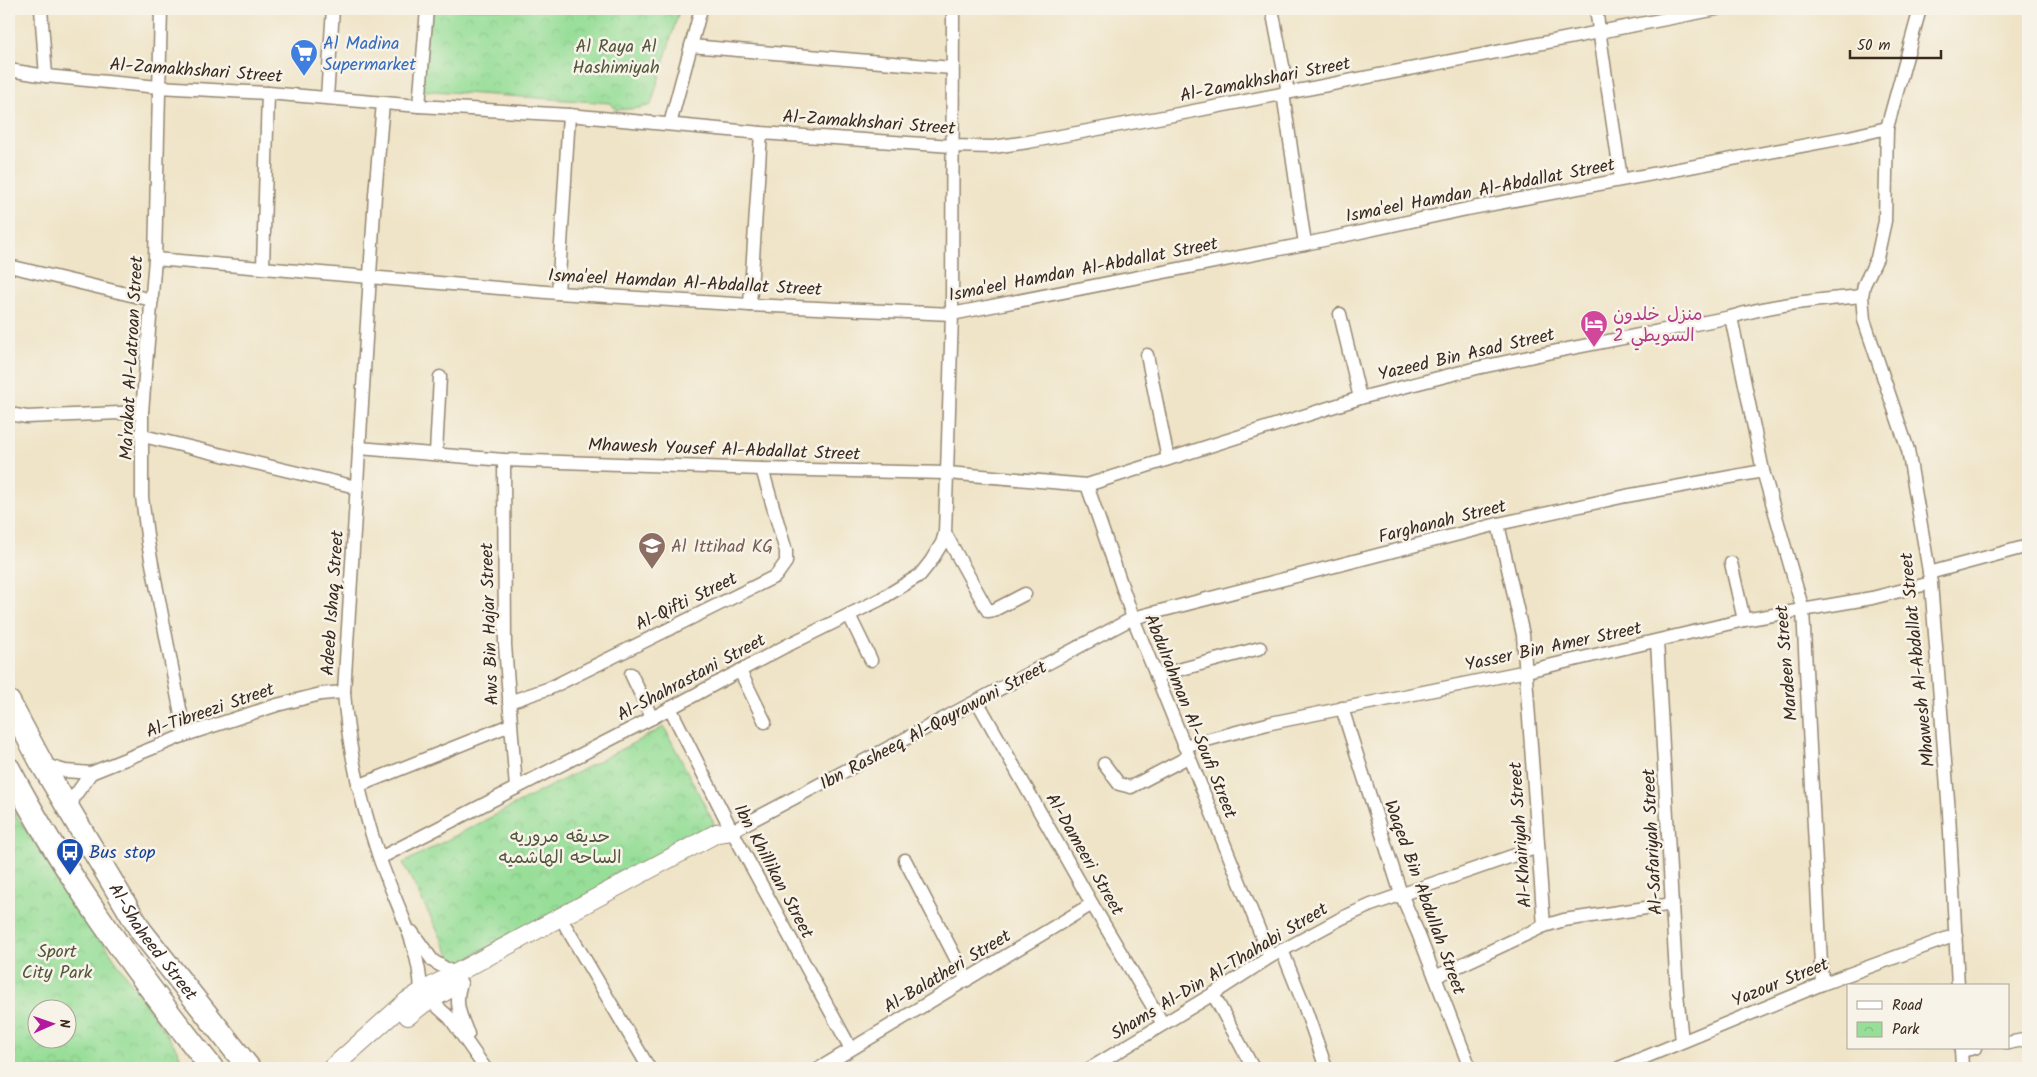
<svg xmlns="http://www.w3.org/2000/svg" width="2037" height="1077" viewBox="0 0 2037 1077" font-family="Kalam,'Playpen Sans Arabic',sans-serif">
  <defs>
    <pattern id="park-crowns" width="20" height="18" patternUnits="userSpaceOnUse" patternTransform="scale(1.25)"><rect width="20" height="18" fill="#97de98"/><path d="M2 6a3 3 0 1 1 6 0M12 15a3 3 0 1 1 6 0" fill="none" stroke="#83bf83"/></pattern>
  </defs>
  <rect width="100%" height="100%" fill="#f7f3e8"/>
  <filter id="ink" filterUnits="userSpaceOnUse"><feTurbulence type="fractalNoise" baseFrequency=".02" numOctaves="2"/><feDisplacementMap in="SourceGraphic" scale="10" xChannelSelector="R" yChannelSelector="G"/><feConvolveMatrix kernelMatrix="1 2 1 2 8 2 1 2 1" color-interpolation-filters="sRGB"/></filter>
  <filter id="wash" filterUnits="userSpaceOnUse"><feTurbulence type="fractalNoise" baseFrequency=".0096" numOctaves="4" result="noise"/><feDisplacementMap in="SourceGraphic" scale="20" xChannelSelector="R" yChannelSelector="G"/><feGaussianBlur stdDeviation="1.12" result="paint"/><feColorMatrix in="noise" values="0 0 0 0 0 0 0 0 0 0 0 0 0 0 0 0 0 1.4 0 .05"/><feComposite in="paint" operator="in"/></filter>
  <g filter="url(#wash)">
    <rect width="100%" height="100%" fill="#efe4c7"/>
    <!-- park -->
    <g fill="url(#park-crowns)" stroke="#69845b" fill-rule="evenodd">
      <polygon points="425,9 676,9 678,14 651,105 640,108 616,110 611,103 419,90"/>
      <polygon points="664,727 717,829 455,965 403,863"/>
      <path d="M 9,805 L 178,1051 L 184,1068 L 9,1068 ZM 38,1010 L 68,1010 L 68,1040 L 38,1040 Z"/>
    </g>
  </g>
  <g filter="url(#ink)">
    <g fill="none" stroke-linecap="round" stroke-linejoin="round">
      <defs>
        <g id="street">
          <polyline points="41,9 46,76"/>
          <polyline points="161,9 155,259 142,412 142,497 148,543 185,735"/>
          <polyline points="1272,9 1288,92"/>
          <polyline points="1596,9 1621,179"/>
          <polyline points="1920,9 1887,128 1885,221 1877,258 1864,285 1862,296 1864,320 1908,450 1931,583 1949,813 1958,986"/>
          <polyline points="691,46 952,68"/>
          <polyline points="9,70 46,76 158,87 268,93 419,106 569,115 761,133 952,146 993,147 1028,142 1163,117 1717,9"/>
          <polyline points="1283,93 1305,244"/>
          <polyline points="327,97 333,9"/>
          <path d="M 383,103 L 375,195 L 344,692 C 348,749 361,803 379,857 C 394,901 420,944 421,992"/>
          <polyline points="419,106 427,9"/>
          <polyline points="670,124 701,9"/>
          <polyline points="155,259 558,293 750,305 952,314 1305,244 1467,209 1849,137 1887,128"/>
          <polyline points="9,266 152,300"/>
          <polyline points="263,267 268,93"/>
          <polyline points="558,293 569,115"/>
          <polyline points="750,305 761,133"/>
          <polyline points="1340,314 1360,398"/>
          <polyline points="1731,317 1763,471 1803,610 1822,984"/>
          <polyline points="1147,355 1168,459"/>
          <polyline points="9,414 27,417 142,412"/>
          <polyline points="143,436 356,487"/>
          <path d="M 359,448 L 504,460 L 762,469 L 947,473 L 1087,485 L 1360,398 L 1477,368 L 1557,351 L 1731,317 C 1774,304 1817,300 1862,296"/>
          <polyline points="436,453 440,377"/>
          <polyline points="504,460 505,645 516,788"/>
          <polyline points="1087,485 1133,618 1270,957"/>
          <polyline points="1498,524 1523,635 1544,926"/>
          <polyline points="945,533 988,611 994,610 1025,594"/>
          <polyline points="1731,563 1744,620"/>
          <polyline points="1929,573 2028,546"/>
          <polyline points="849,615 871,660"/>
          <polyline points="1657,641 1677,993 1682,1041"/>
          <polyline points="740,671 765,722"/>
          <polyline points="631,674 652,718"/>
          <polyline points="1156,676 1260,648"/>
          <polyline points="977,701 1092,904 1163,1024"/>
          <polyline points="509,702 550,688 776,576 786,562 786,551 762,469"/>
          <polyline points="670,708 732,831 851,1049"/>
          <polyline points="1342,708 1401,894 1418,933 1470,1068"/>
          <polyline points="1184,746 1271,723 1527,671 1744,620 1872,598 1931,583"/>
          <polyline points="42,764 65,771 91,773 185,735 277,705 321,694 344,692"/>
          <polyline points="1104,764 1119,784 1131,787 1188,757"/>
          <polyline points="358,786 510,725"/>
          <polyline points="70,812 74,797 91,773"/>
          <polyline points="732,831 1133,618 1498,524 1626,496 1763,471"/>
          <polyline points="380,858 652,718 784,647 881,599 920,575 931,561 942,543 945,533 947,473 952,314 953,9"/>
          <polyline points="905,860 967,980"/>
          <polyline points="566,927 649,1068"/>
          <polyline points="412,932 433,961 455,974"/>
          <polyline points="1282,950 1304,1005 1326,1068"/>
          <polyline points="1435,977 1544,926 1564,920 1673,904"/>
          <path d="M 461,983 C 454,1003 460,1015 468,1034"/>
          <polyline points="1213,994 1253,1068"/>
          <polyline points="431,1001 450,1018 485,1068"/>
          <polyline points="2008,1043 2028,1039"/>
          <polyline points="1961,1048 1962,1068"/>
          <polyline points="1961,1051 1975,1048"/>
          <polyline points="820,1068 1092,904"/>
          <polyline points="1091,1068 1213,994 1270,957 1342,918 1371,905 1538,847"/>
          <polyline points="1619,1068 1822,984 1956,935"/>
        </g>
        <g id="secondary">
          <polyline points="408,1016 423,1004 455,986"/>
          <polyline points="332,1068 407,1001 421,992 717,833 732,831"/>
        </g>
        <g id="highway">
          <path id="s1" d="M 9,702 L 42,764 L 141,931 L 249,1068"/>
          <path d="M 9,769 C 65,876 137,974 212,1068"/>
        </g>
      </defs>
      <!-- street casing -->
      <use href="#street" stroke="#958772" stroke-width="15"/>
      <!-- secondary casing -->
      <use href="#secondary" stroke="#958772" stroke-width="20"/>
      <!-- highway casing -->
      <use href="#highway" stroke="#958772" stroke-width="25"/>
      <!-- street -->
      <use href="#street" stroke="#fff" stroke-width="12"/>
      <!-- secondary -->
      <use href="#secondary" stroke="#fff" stroke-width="18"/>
      <!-- highway -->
      <use href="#highway" stroke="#fff" stroke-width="22"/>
    </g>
  </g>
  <!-- icons -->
  <defs>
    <symbol id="supermarket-pin" viewBox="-11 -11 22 30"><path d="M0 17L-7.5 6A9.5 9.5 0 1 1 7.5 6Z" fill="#3f7fe0" stroke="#f7f3e8"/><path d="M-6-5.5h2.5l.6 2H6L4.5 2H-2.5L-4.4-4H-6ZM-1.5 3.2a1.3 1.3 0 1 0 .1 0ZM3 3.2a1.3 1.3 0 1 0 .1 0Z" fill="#fff"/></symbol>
    <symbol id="hotel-pin" viewBox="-11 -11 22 30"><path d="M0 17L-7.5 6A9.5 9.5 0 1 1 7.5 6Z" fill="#d1479c" stroke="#f7f3e8"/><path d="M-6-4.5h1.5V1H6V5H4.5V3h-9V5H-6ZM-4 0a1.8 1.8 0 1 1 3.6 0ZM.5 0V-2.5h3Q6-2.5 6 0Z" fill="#fff"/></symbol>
    <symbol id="school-pin" viewBox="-11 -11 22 30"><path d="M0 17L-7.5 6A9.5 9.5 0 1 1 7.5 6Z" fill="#8d6e63" stroke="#f7f3e8"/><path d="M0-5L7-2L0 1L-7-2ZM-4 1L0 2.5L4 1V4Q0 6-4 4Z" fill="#fff"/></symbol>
    <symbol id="bus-pin" viewBox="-11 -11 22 30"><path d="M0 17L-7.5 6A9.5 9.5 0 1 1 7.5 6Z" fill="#1a4fb4" stroke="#f7f3e8"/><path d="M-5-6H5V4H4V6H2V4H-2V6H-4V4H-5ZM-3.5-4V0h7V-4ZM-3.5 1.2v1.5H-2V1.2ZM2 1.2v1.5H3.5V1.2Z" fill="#fff"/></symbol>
  </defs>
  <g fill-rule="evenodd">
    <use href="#supermarket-pin" x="288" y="37" width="32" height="43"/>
    <use href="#hotel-pin" x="1578" y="308" width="32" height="43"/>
    <use href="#school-pin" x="636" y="530" width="32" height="43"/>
    <use href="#bus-pin" x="54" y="836" width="32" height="43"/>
  </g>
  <g text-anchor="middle" stroke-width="5" stroke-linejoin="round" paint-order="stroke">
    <!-- shop labels -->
    <g font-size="18" fill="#366cbe" stroke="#f7f3e8" text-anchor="start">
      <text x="323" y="49">Al Madina<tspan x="323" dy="21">Supermarket</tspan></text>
    </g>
    <!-- park labels -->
    <g font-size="18" fill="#52573c" stroke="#f7f3e8">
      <text x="616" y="52">Al Raya Al<tspan x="616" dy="21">Hashimiyah</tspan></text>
      <text x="560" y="842">حديقه مروريه<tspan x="560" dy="21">الساحه الهاشميه</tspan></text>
      <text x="57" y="957">Sport<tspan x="57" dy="21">City Park</tspan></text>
    </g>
    <!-- street labels -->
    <g font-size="18" fill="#3b2a1e" stroke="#f7f3e8">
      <text transform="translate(196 70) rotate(4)" y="6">Al-Zamakhshari Street</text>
      <text transform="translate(1265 79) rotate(-11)" y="6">Al-Zamakhshari Street</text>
      <text transform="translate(869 122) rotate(4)" y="6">Al-Zamakhshari Street</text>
      <text transform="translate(1480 190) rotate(-11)" y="6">Isma'eel Hamdan Al-Abdallat Street</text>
      <text transform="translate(1083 269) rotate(-11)" y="6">Isma'eel Hamdan Al-Abdallat Street</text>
      <text transform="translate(685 282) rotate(3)" y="6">Isma'eel Hamdan Al-Abdallat Street</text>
      <text transform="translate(1466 354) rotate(-13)" y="6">Yazeed Bin Asad Street</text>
      <text transform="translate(131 358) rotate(-87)" y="6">Ma'rakat Al-Latroan Street</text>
      <text transform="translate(724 449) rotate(2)" y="6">Mhawesh Yousef Al-Abdallat Street</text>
      <text transform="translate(1442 521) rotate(-14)" y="6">Farghanah Street</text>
      <text transform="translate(686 601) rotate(-26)" y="6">Al-Qifti Street</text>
      <text transform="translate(332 603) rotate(-86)" y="6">Adeeb Ishaq Street</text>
      <text transform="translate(489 624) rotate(-92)" y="6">Aws Bin Hajar Street</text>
      <text transform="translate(1553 646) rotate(-12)" y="6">Yasser Bin Amer Street</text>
      <text transform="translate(1917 660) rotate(-96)" y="6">Mhawesh Al-Abdallat Street</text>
      <text transform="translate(1786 663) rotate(-95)" y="6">Mardeen Street</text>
      <text transform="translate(691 677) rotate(-28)" y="6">Al-Shahrastani Street</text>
      <text transform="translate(210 710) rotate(-19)" y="6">Al-Tibreezi Street</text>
      <text transform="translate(1191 716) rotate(68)" y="6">Abdulrahman Al-Soufi Street</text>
      <text transform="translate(933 725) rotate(-28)" y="6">Ibn Rasheeq Al-Qayrawani Street</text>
      <text transform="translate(1520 835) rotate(-94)" y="6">Al-Khairiyah Street</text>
      <text transform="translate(1652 842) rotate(-93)" y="6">Al-Safariyah Street</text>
      <text transform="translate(1085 854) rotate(60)" y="6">Al-Dameeri Street</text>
      <text transform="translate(774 871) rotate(62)" y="6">Ibn Khillikan Street</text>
      <text transform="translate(1425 897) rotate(70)" y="6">Waqed Bin Abdullah Street</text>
      <text dy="6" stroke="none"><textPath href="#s1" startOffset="280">Al-Shaheed Street</textPath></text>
      <text transform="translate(947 971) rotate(-31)" y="6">Al-Balatheri Street</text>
      <text transform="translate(1219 971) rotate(-31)" y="6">Shams Al-Din Al-Thahabi Street</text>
      <text transform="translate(1780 982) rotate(-22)" y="6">Yazour Street</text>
    </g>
    <!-- hotel labels -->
    <g font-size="18" fill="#b23c85" stroke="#f7f3e8" text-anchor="start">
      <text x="1613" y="320">منزل خلدون<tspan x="1613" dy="21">السويطي 2</tspan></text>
    </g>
    <!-- education labels -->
    <g font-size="18" fill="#785e54" stroke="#f7f3e8" text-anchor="start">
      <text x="671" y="552">Al Ittihad KG</text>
    </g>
    <!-- transit labels -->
    <g font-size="18" fill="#164399" stroke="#f7f3e8" text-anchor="start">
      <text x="89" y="858">Bus stop</text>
    </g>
  </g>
  <!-- margin -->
  <rect width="2037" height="1077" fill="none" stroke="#f7f3e8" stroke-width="30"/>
  <!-- legend -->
  <rect x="1847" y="984" width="162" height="65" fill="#f7f3e8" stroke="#aca397"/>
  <rect x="1857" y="1001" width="25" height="8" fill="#ffffff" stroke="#aca397"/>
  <text x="1892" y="1010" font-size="15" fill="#3b2a1e">Road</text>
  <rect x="1857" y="1022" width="25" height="15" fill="url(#park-crowns)" stroke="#aca397"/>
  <text x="1892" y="1034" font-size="15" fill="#3b2a1e">Park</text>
  <!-- north arrow -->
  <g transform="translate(52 1024) rotate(88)"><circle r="24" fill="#f7f3e8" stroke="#aca397"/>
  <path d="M0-4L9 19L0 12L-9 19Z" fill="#b5179e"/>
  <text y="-8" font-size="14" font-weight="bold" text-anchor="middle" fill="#3b2a1e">N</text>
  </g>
  <!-- scale -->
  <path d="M1850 50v8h91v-8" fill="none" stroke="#3b2a1e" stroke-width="2.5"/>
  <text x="1857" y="50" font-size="15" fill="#3b2a1e" stroke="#f7f3e8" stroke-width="4" paint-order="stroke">50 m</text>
</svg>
